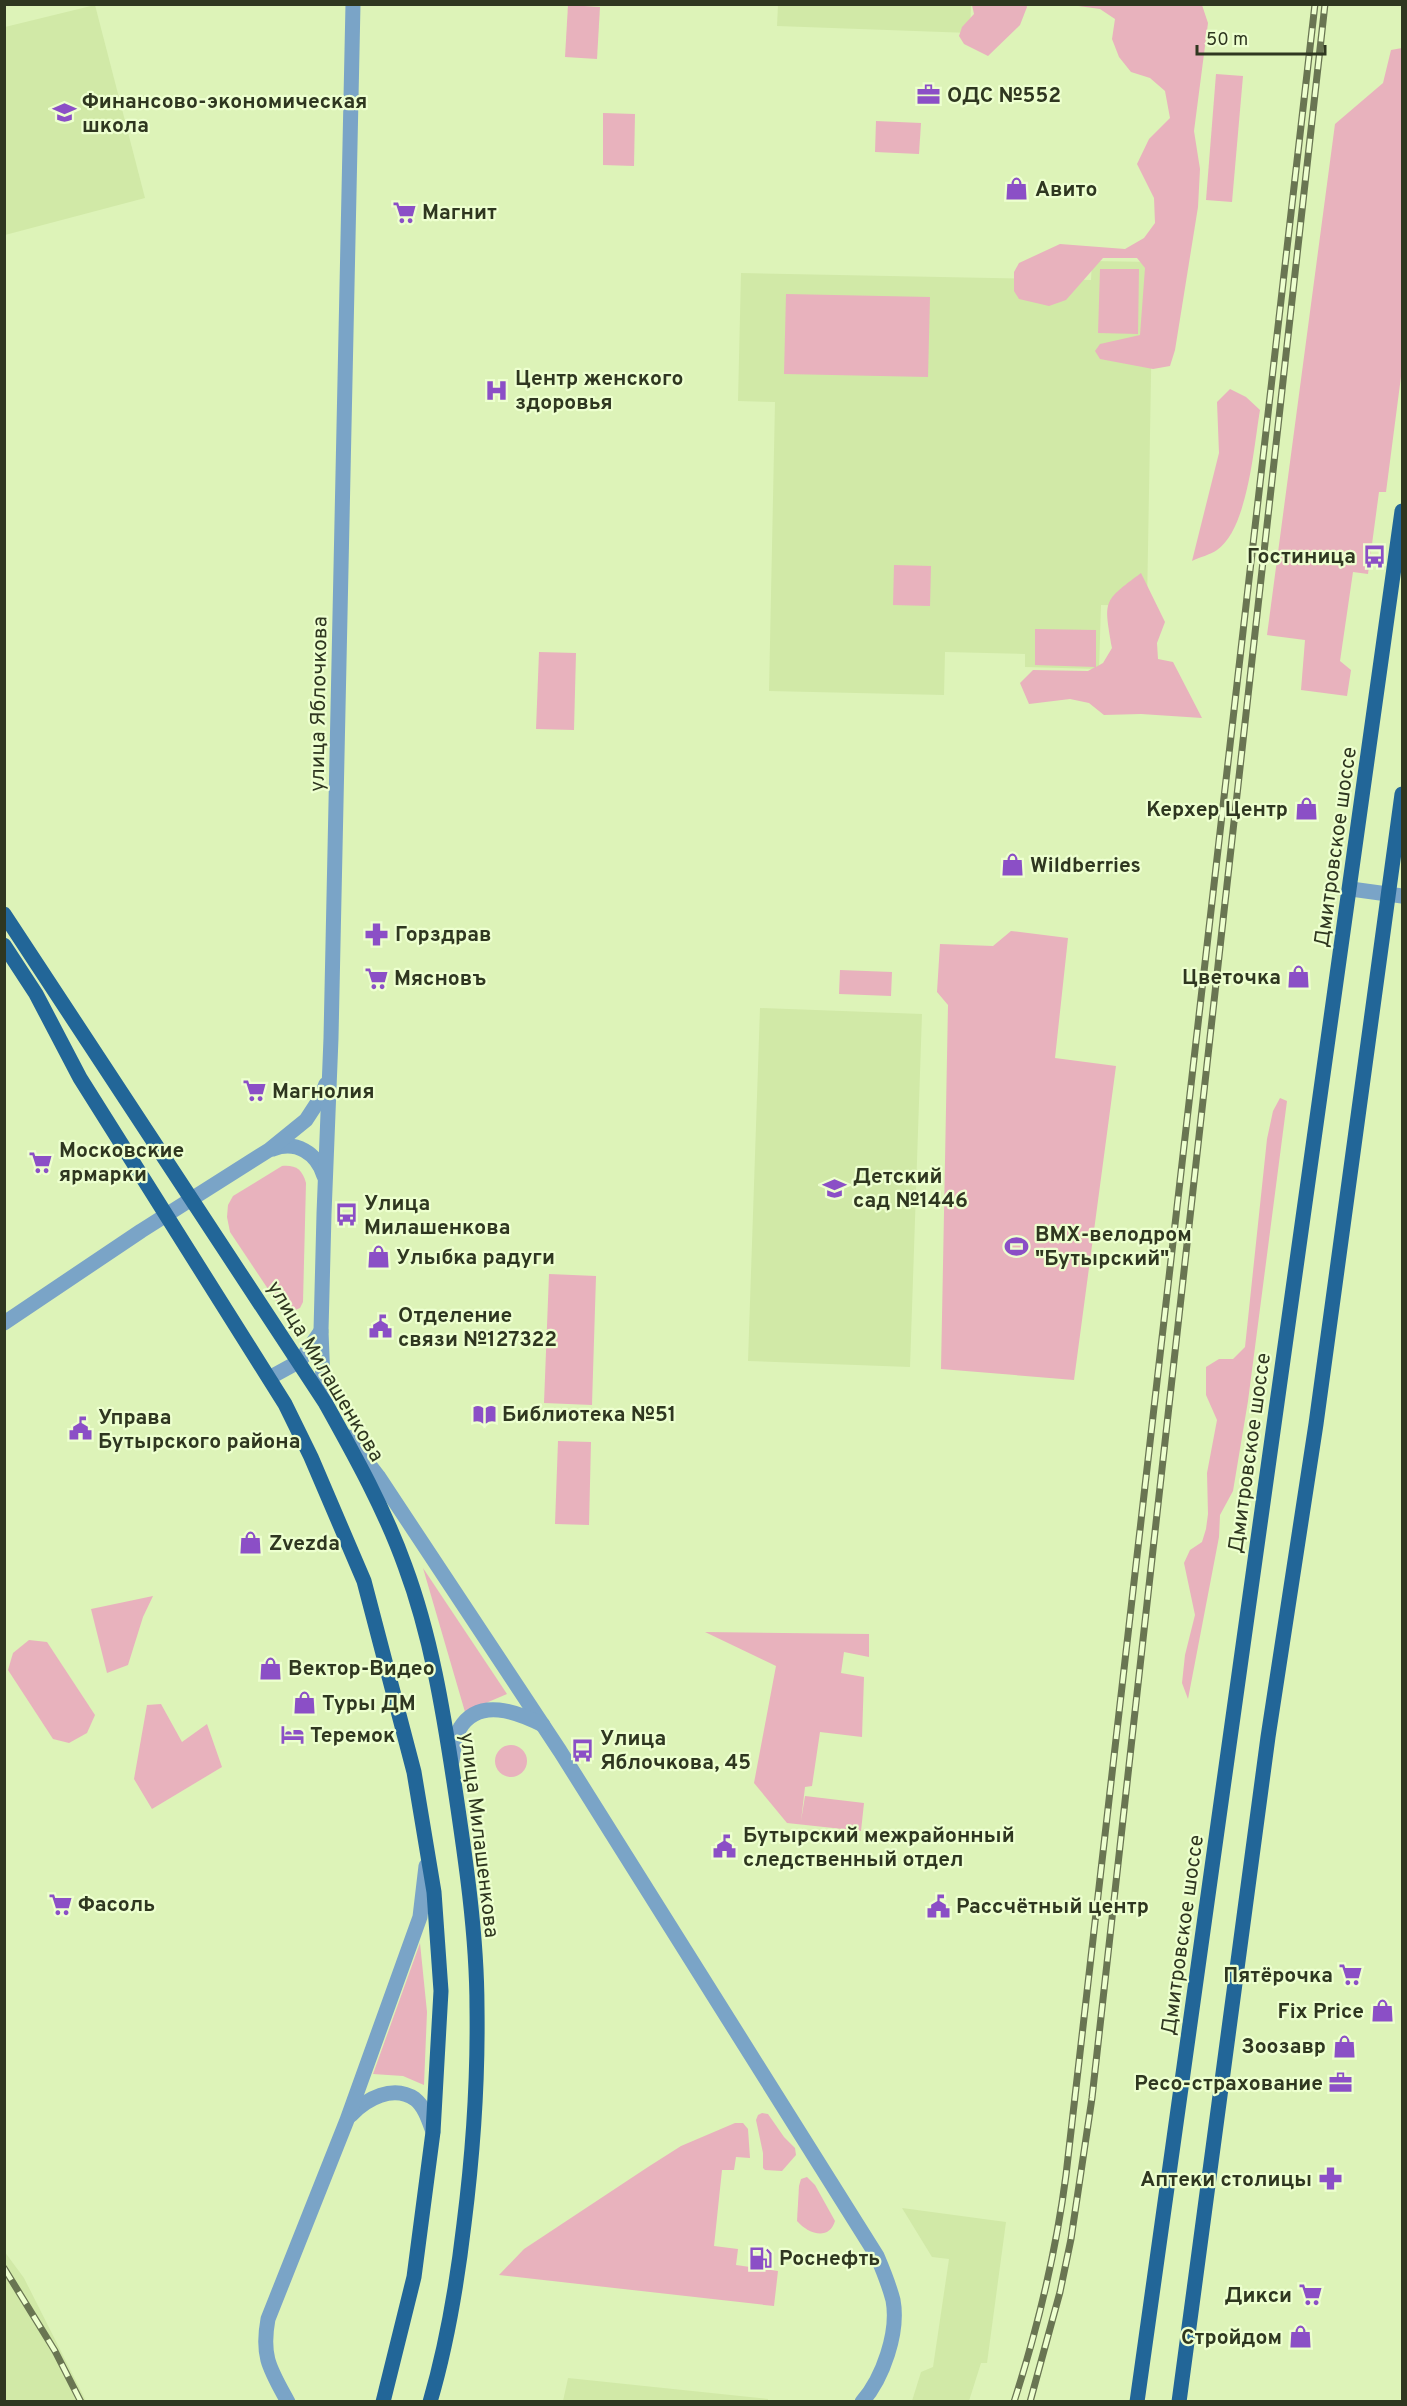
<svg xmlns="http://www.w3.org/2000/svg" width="1407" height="2406" viewBox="0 0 1407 2406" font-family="Overpass,sans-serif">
  <rect width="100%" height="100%" fill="#ddf3b8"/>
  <!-- built -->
  <g fill="#d1e9a7">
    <polygon points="95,5 145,198 5,235 5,27"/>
    <polygon points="778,5 971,5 970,33 777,26"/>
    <polygon points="1092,261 1153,262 1147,606 1101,605 1099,669 1025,667 1025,654 945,652 944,695 769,691 775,402 738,401 741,273 1091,280"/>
    <polygon points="760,1008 922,1014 910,1367 748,1361"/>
    <polygon points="902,2208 1006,2222 987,2363 981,2363 969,2401 912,2401 921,2372 933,2367 949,2259 932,2257"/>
    <polygon points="4,2251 24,2278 86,2401 5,2401"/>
    <polygon points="568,2378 768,2399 768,2402 563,2401"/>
  </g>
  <!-- green -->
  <g fill="#e8b2bd">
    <polygon points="568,5 600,7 597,59 565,57"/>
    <polygon points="972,5 1026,4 1027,7 1020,25 988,56 964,44 959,36 962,27 974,14"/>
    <polygon points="1071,5 1202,5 1208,23 1194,131 1200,169 1198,207 1175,350 1170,366 1153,369 1100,359 1095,351 1100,344 1140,335 1145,268 1137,258 1103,258 1066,300 1049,306 1019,299 1014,291 1014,272 1019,263 1060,244 1125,249 1144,238 1155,223 1154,198 1137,164 1149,139 1170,118 1165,91 1150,78 1131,72 1119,57 1112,39 1115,19 1100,9"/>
    <polygon points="1402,48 1402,369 1386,492 1379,492 1368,574 1353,572 1340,661 1351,670 1347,696 1301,690 1305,640 1267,635 1335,124 1383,83 1391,50"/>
    <polygon points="1216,74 1243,76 1232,202 1206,200"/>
    <polygon points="603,113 635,114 634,166 603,165"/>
    <polygon points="876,121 921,123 919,154 875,152"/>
    <polygon points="1100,269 1139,269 1138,334 1098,333"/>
    <polygon points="786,294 930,297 928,377 784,374"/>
    <path d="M 1230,389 L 1246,397 L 1260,410 C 1254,445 1248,529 1217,550 C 1210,555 1200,557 1192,561 L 1219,453 L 1217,402 Z"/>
    <polygon points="894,565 931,566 930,606 893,605"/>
    <path d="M 1141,573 L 1165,622 L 1157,643 L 1158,659 L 1173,662 L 1202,718 L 1141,714 L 1104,715 L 1089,703 L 1070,699 L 1029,704 L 1020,683 L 1033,670 L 1088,671 L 1095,667 L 1035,665 L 1035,629 L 1096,630 L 1096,667 L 1103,663 L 1112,648 C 1104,600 1102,602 1141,573 Z"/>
    <polygon points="539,652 576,653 574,730 536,729"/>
    <polygon points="1011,931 1068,938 1055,1058 1116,1066 1074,1380 941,1369 948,1005 937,992 940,944 993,946"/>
    <polygon points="840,970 892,972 891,996 839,994"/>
    <polygon points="1280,1098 1287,1101 1248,1401 1233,1491 1220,1515 1219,1537 1188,1699 1182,1683 1185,1655 1195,1615 1184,1563 1190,1550 1202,1542 1206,1529 1208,1514 1207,1473 1217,1420 1206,1395 1206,1367 1219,1359 1233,1359 1245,1347 1267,1139 1273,1111"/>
    <path d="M 282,1166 C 296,1165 302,1169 306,1183 L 303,1302 L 300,1308 L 290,1312 L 280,1307 L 230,1232 L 227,1217 L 228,1205 L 233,1196 Z"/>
    <polygon points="549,1274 596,1276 592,1405 544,1403"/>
    <polygon points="558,1441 591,1442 589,1525 555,1524"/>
    <polygon points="423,1568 507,1694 465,1712"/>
    <polygon points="153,1596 143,1617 128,1665 107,1673 91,1609"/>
    <polygon points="705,1632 869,1634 869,1657 844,1652 841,1673 864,1677 862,1737 820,1732 812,1786 805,1787 801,1821 805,1796 864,1803 861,1831 787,1823 754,1783 776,1666"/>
    <polygon points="29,1640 47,1642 95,1715 87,1733 69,1743 53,1739 8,1670 13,1653"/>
    <polygon points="161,1704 182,1742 207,1724 222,1767 152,1809 134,1779 147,1705"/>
    <circle cx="511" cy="1761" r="16"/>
    <polygon points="420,1943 427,2012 424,2085 403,2076 373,2074"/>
    <polygon points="762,2113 768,2114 784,2137 795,2148 796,2155 782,2171 765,2170 763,2168 763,2153 756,2120 758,2115"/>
    <polygon points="735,2123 743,2123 748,2129 750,2158 736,2157 734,2170 722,2170 714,2246 738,2249 736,2265 778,2271 774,2306 499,2275 524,2249 648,2167 681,2146"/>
    <path d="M 807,2177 L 815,2185 L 835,2221 C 829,2241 808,2234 797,2221 L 799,2186 L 801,2179 Z"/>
  </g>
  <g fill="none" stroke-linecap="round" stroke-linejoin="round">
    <!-- minor -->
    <g stroke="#7aa4c7" stroke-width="15">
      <polyline points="1351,889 1402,896"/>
      <path d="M 273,1149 C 296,1140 317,1153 324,1176"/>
      <polyline points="4,1323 141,1231 269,1150 306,1120 321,1097 326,1084"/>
      <polyline points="269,1378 300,1361 321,1331"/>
      <polyline points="326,1404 323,1382 321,1331 324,1214 331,1038 353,4"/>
      <path d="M 348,1437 L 378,1476 L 560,1751 L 877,2256 C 883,2270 889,2285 893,2300 C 899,2332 883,2378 862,2402"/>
      <path d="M 452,1761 C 454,1751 454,1737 460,1728 C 479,1697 517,1712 543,1725"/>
      <path d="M 351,2115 C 366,2099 393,2084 415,2099 C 425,2107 429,2121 433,2132"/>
      <path d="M 288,2402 C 270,2369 261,2357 268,2319 L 347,2120 L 420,1917 L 426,1866"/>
    </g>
    <!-- major -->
    <g stroke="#226698" stroke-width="15">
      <path d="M 4,914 L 326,1404 C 355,1456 385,1510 405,1566 C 431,1636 443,1710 454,1782 C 465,1855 477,1934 477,2008 C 478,2080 473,2153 464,2224 C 457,2284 447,2344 430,2402"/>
      <polyline points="4,945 36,994 80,1078 285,1404 311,1457 364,1581 414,1772 434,1892 441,1991 433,2132 414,2277 383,2402"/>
      <polyline points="1137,2402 1402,511"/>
      <polyline points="1179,2402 1268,1737 1316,1424 1402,794"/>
    </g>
    <defs>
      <g id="rail">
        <polyline points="4,2268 55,2351 81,2402"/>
        <path d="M 1014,2402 C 1038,2327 1056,2252 1066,2175 L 1315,4"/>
        <polyline points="1030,2402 1060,2292 1071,2239 1092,2098 1325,4"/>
      </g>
    </defs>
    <!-- rail casing -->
    <use href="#rail" stroke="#697552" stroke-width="7"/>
    <!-- rail -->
    <use href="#rail" stroke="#edffcf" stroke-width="4.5" stroke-dasharray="14" stroke-linecap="butt"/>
  </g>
  <!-- icons -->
  <defs>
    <symbol id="office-bare" viewBox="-9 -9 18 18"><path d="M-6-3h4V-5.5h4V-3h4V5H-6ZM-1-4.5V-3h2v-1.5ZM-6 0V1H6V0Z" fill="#8b4fc6" stroke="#edffcf" stroke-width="2.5" paint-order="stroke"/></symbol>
    <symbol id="school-bare" viewBox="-9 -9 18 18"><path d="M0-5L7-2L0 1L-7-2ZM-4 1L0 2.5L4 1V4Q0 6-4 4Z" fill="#8b4fc6" stroke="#edffcf" stroke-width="2.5" paint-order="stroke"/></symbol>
    <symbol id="shop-bare" viewBox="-9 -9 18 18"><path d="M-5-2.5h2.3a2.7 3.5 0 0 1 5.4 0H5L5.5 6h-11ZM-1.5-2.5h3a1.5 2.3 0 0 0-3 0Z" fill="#8b4fc6" stroke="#edffcf" stroke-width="2.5" paint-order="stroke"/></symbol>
    <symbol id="supermarket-bare" viewBox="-9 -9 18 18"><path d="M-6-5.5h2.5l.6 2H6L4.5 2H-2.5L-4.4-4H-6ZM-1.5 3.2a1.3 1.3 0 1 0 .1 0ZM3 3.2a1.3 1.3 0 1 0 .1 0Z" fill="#8b4fc6" stroke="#edffcf" stroke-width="2.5" paint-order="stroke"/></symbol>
    <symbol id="hospital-bare" viewBox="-9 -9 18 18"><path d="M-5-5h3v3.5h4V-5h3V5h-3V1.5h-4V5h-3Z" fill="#8b4fc6" stroke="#edffcf" stroke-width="2.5" paint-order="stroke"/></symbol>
    <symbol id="bus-bare" viewBox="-9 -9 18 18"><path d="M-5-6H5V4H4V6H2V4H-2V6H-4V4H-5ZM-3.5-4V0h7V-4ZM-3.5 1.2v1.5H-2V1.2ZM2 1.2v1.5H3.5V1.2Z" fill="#8b4fc6" stroke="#edffcf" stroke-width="2.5" paint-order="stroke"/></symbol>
    <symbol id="pharmacy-bare" viewBox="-9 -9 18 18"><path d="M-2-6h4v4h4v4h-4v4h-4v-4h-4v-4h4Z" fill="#8b4fc6" stroke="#edffcf" stroke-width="2.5" paint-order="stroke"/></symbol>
    <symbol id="stadium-bare" viewBox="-9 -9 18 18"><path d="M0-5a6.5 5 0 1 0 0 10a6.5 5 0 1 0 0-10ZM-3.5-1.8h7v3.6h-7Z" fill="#8b4fc6" stroke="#edffcf" stroke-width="2.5" paint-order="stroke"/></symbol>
    <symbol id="civic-bare" viewBox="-9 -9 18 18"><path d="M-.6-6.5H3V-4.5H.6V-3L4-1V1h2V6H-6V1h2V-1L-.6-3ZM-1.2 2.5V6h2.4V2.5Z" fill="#8b4fc6" stroke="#edffcf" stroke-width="2.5" paint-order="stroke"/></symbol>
    <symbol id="library-bare" viewBox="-9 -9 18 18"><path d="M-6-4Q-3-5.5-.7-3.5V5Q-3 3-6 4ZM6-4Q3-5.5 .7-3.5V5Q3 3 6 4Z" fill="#8b4fc6" stroke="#edffcf" stroke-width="2.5" paint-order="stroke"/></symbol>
    <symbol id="hotel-bare" viewBox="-9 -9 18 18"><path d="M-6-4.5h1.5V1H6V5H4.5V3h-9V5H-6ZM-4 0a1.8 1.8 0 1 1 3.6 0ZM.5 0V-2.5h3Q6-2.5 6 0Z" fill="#8b4fc6" stroke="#edffcf" stroke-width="2.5" paint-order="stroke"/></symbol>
    <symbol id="fuel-bare" viewBox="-9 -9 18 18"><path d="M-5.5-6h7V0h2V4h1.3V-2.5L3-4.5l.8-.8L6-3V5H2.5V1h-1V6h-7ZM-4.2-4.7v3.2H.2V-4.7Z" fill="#8b4fc6" stroke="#edffcf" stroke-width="2.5" paint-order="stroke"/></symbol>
  </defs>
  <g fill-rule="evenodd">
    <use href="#office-bare" x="912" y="78" width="33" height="33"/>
    <use href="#school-bare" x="48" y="96" width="33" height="33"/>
    <use href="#shop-bare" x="1000" y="172" width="33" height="33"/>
    <use href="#supermarket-bare" x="388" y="196" width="33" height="33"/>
    <use href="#hospital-bare" x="480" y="374" width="33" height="33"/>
    <use href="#bus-bare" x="1358" y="540" width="33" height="33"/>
    <use href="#shop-bare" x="1290" y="792" width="33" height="33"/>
    <use href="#shop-bare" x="996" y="848" width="33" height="33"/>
    <use href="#pharmacy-bare" x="360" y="918" width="33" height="33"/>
    <use href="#shop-bare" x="1282" y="960" width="33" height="33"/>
    <use href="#supermarket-bare" x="360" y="962" width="33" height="33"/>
    <use href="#supermarket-bare" x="238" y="1074" width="33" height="33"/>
    <use href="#supermarket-bare" x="24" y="1146" width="33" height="33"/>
    <use href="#school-bare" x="818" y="1172" width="33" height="33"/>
    <use href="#bus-bare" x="330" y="1198" width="33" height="33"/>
    <use href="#stadium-bare" x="1000" y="1230" width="33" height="33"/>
    <use href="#shop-bare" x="362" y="1240" width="33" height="33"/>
    <use href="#civic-bare" x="364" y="1310" width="33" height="33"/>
    <use href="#library-bare" x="468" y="1398" width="33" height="33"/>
    <use href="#civic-bare" x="64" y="1412" width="33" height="33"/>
    <use href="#shop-bare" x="234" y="1526" width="33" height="33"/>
    <use href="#shop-bare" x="254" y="1652" width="33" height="33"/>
    <use href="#shop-bare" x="288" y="1686" width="33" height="33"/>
    <use href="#hotel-bare" x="276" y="1718" width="33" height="33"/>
    <use href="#bus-bare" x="566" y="1734" width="33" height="33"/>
    <use href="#civic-bare" x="708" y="1830" width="33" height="33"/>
    <use href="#supermarket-bare" x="44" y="1888" width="33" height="33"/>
    <use href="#civic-bare" x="922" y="1890" width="33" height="33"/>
    <use href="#supermarket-bare" x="1334" y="1958" width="33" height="33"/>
    <use href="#shop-bare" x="1366" y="1994" width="33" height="33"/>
    <use href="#shop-bare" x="1328" y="2030" width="33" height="33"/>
    <use href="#office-bare" x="1324" y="2066" width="33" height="33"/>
    <use href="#pharmacy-bare" x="1314" y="2162" width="33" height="33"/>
    <use href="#fuel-bare" x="744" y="2242" width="33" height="33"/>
    <use href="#supermarket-bare" x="1294" y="2278" width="33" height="33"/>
    <use href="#shop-bare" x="1284" y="2320" width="33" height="33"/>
  </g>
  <g text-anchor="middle" stroke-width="4.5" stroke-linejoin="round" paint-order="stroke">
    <!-- poi labels -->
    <g font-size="21" font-weight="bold" fill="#2f3720" stroke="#edffcf" text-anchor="start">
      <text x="947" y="102">ОДС №552</text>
      <text x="82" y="108">Финансово-экономическая<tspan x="82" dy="24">школа</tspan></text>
      <text x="1035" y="196">Авито</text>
      <text x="422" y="219">Магнит</text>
      <text x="515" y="385">Центр женского<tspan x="515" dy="24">здоровья</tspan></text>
      <text x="1356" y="563" text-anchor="end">Гостиница</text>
      <text x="1288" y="816" text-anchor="end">Керхер Центр</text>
      <text x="1030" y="872">Wildberries</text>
      <text x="395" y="941">Горздрав</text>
      <text x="1281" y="984" text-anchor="end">Цветочка</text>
      <text x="394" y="985">Мясновъ</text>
      <text x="272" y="1098">Магнолия</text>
      <text x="59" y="1157">Московские<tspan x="59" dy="24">ярмарки</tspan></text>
      <text x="853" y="1183">Детский<tspan x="853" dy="24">сад №1446</tspan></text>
      <text x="364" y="1210">Улица<tspan x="364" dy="24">Милашенкова</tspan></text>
      <text x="1035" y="1241">BMX-велодром<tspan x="1035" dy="24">"Бутырский"</tspan></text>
      <text x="396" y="1264">Улыбка радуги</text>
      <text x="398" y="1322">Отделение<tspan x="398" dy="24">связи №127322</tspan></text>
      <text x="502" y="1421">Библиотека №51</text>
      <text x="98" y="1424">Управа<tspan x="98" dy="24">Бутырского района</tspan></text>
      <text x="269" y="1550">Zvezda</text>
      <text x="288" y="1675">Вектор-Видео</text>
      <text x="322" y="1710">Туры ДМ</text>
      <text x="310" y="1742">Теремок</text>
      <text x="600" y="1745">Улица<tspan x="600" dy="24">Яблочкова, 45</tspan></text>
      <text x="743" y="1842">Бутырский межрайонный<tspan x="743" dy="24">следственный отдел</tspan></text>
      <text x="78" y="1911">Фасоль</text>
      <text x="956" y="1913">Рассчётный центр</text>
      <text x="1333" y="1982" text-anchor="end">Пятёрочка</text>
      <text x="1364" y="2018" text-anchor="end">Fix Price</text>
      <text x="1326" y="2053" text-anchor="end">Зоозавр</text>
      <text x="1323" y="2090" text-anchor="end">Ресо-страхование</text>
      <text x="1312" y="2186" text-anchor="end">Аптеки столицы</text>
      <text x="779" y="2265">Роснефть</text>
      <text x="1292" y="2302" text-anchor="end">Дикси</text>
      <text x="1282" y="2344" text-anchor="end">Стройдом</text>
    </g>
    <!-- street labels -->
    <g font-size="21" fill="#2f3720" stroke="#edffcf">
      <text transform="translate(318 704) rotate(-89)" y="7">улица Яблочкова</text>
      <text transform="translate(1335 847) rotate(-82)" y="7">Дмитровское шоссе</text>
      <text transform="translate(326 1371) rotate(59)" y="7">улица Милашенкова</text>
      <text transform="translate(1249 1453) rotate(-82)" y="7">Дмитровское шоссе</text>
      <text transform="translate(480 1835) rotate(83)" y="7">улица Милашенкова</text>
      <text transform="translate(1182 1935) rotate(-82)" y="7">Дмитровское шоссе</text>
    </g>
  </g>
  <!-- border -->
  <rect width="1407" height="2406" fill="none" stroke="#2f3720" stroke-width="12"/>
  <!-- scale -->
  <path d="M1197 45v9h128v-9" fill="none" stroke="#2f3720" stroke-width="3"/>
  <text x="1206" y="45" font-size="18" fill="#2f3720" stroke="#edffcf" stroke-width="4.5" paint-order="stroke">50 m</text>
</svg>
